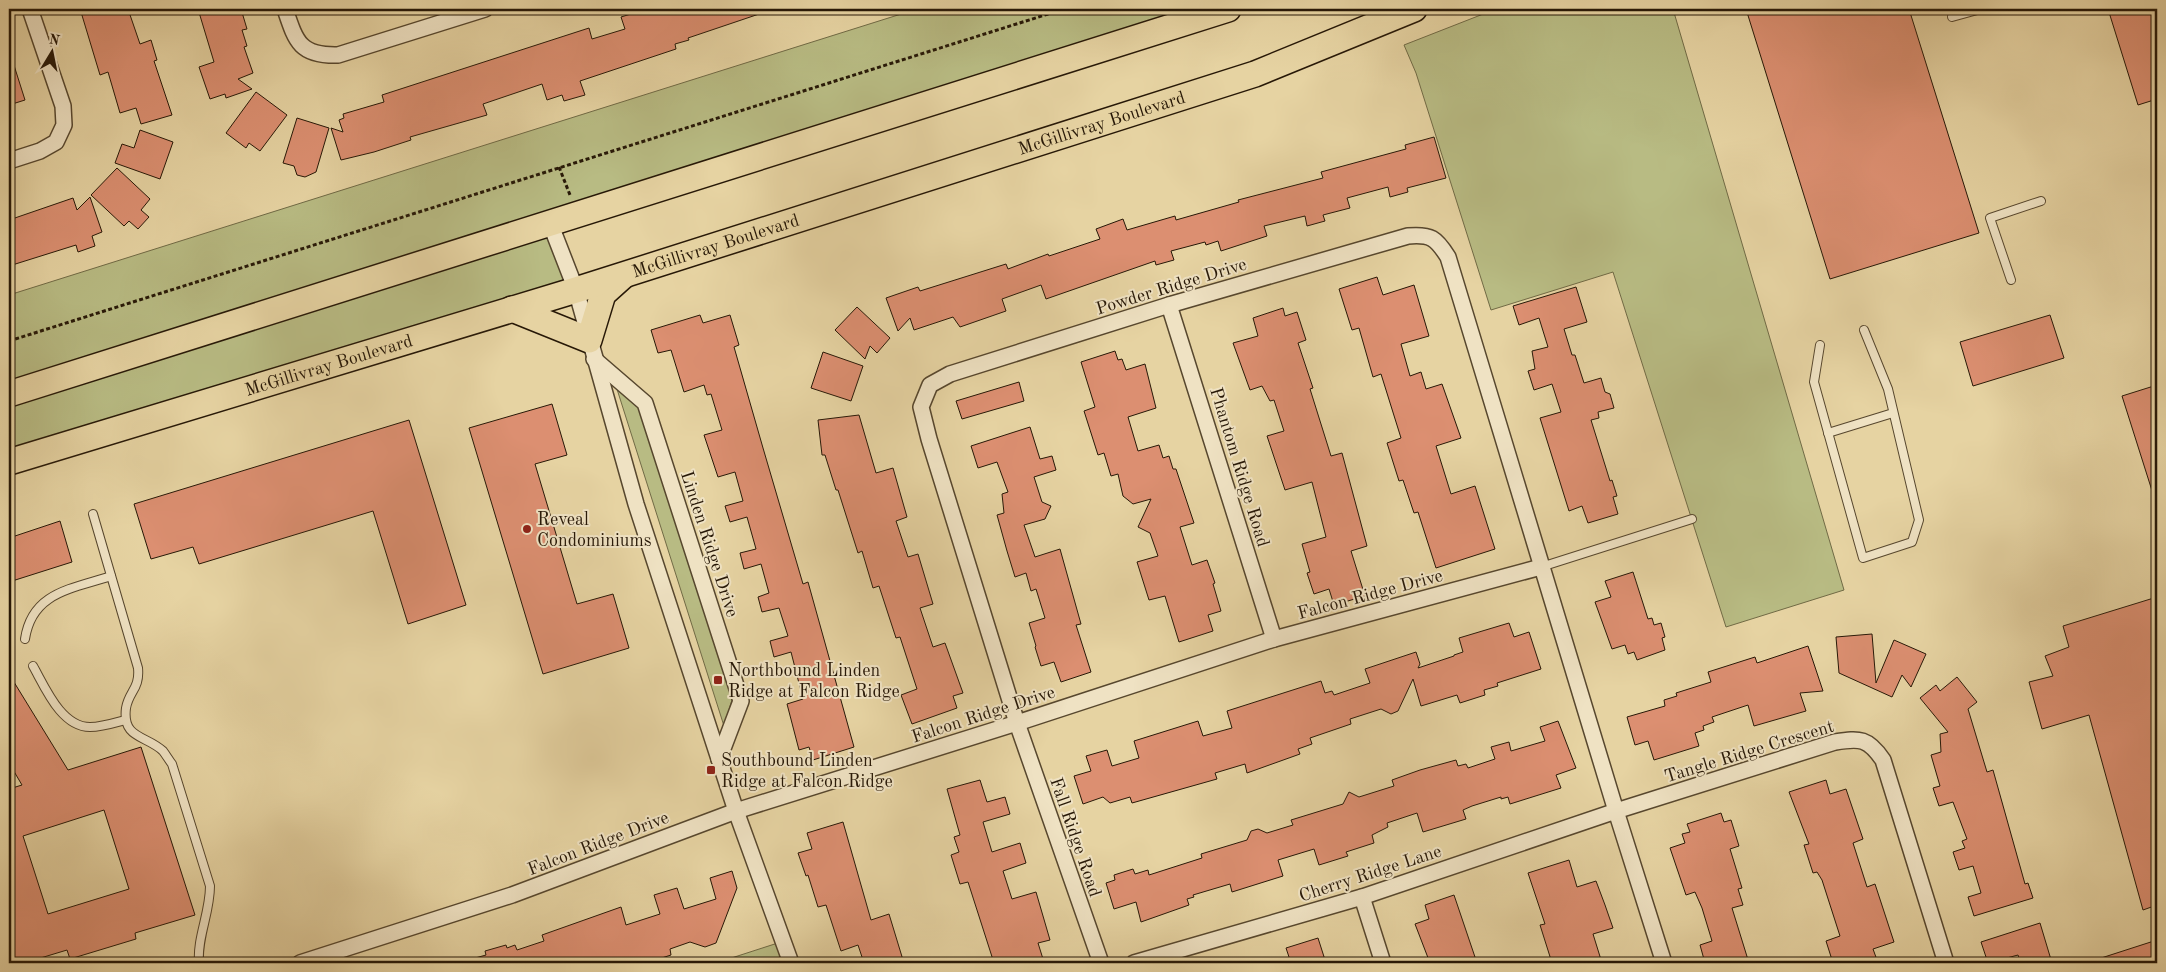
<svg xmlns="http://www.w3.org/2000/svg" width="2166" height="972" viewBox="0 0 2166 972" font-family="'Old Standard TT',serif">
  <rect width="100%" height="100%" fill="#e6d3a2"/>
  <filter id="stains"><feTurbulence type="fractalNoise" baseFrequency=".004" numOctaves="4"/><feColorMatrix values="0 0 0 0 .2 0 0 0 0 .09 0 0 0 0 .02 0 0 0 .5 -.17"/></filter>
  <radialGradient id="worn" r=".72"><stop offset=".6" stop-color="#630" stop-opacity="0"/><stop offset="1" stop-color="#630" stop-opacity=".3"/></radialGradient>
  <!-- green -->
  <g fill="#b8bb83" stroke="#706a45">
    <polygon points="917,9 1228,9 550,223 576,290 9,462 9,295"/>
    <polygon points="1496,9 1673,9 1844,590 1726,627 1613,272 1491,310 1416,73 1404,45"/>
    <polygon points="616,386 645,403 732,700 724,726"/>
    <polygon points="784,941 791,963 716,963"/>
  </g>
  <!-- building -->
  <g fill="#dc8f71" stroke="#271807" fill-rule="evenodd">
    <polygon points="91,9 128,9 140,44 151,40 157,60 154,61 172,115 141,124 136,108 120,113 108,72 100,75 81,12"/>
    <polygon points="198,9 241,9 247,29 242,30 247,46 244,47 253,73 238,79 252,89 226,98 225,94 210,99 199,67 214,62"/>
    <polygon points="647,9 765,9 765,12 688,38 689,40 675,44 676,49 580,81 585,95 564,101 562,95 547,100 542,84 483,104 487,115 410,137 411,140 374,152 341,160 331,128 343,132 339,120 344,118 343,114 384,102 382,95 589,28 592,39 625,29 621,17"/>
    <polygon points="1746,9 1909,9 1979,233 1830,279"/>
    <polygon points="2108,9 2157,9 2157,99 2138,105"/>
    <polygon points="9,59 12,59 25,100 9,105"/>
    <polygon points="256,92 287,115 260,151 249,143 246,148 226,133"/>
    <polygon points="297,118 329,128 316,172 305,177 297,175 294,166 283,163"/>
    <polygon points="140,130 173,142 160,179 115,163 122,144 134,148"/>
    <polygon points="1434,137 1446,178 1407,188 1408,192 1390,197 1388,187 1347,198 1350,208 1323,215 1325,221 1307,226 1305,216 1264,226 1267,236 1221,251 1218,241 1206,245 1205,242 1171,251 1174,260 1156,265 1155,261 1046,299 1041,285 1002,299 1006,311 960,327 953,317 914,330 910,318 898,331 886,298 918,287 920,291 1006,264 1008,269 1048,254 1049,256 1100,239 1096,229 1123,219 1127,230 1175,216 1176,220 1239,202 1238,200 1323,178 1321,172 1406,149 1405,145"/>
    <polygon points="117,168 150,199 141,210 149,217 138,229 129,221 124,226 91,195"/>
    <polygon points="90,197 102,232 92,236 95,246 78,252 76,245 9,266 9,220 73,198 77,210"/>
    <polygon points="1377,277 1383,295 1414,285 1429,336 1401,344 1410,376 1421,372 1426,389 1442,384 1461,438 1436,446 1451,494 1475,486 1495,549 1436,568 1418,512 1414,513 1403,480 1399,481 1387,443 1401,438 1381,374 1373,377 1359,328 1352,330 1339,289"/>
    <polygon points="1576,287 1587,322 1564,329 1572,355 1575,355 1584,383 1601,378 1605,392 1610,394 1614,408 1598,412 1599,418 1591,420 1610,481 1612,480 1617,496 1613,497 1618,514 1588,523 1582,506 1569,511 1540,418 1561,412 1552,384 1534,390 1528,371 1535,369 1532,351 1548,347 1539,318 1519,325 1513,306"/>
    <polygon points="857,307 890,338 877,353 870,346 865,359 835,330"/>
    <polygon points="1283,308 1285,316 1297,312 1306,340 1298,343 1313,388 1310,389 1331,456 1342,453 1367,546 1351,551 1365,596 1334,605 1329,589 1314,594 1307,573 1310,572 1302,544 1326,537 1312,482 1285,490 1267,436 1284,431 1274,400 1270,401 1262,386 1250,390 1233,343 1258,336 1253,318"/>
    <polygon points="700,315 703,323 730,315 739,345 734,347 763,448 803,584 808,582 854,747 813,760 809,747 799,750 787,704 803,699 791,652 774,657 770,641 788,636 779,608 762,612 758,597 769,593 761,564 744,569 740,553 756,549 747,517 730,522 725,506 743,501 735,472 718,477 704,435 722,430 711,394 707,395 704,385 684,392 671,350 658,353 651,330"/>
    <polygon points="2050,315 2064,358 1973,386 1960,342"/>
    <polygon points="1115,351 1118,360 1122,359 1126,370 1145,364 1156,408 1128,417 1138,451 1159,445 1163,458 1169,456 1173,469 1176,469 1194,523 1180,527 1192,565 1207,560 1215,583 1213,584 1221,611 1208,615 1213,631 1179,642 1165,596 1149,600 1137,562 1158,556 1150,533 1138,527 1151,499 1133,504 1123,496 1118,474 1111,476 1104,453 1098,455 1084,411 1095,407 1081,362"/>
    <polygon points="823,352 863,366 851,401 811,388"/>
    <polygon points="1019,382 1024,401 962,419 956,401"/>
    <polygon points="2157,385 2157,496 2154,497 2122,396"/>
    <polygon points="552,404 567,455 535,464 577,604 613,594 629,648 543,674 469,428"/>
    <polygon points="859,415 876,473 893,468 907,517 896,521 908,557 918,554 933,604 920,608 933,647 945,643 963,693 953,696 957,708 912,724 901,695 917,689 900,637 896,638 879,586 873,588 862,551 858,553 838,490 836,490 825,455 822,455 818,420"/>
    <polygon points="409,420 466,605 408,624 373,511 199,564 193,547 151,559 134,504"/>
    <polygon points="1030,427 1040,459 1052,456 1056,470 1034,477 1042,502 1051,506 1045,519 1024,525 1035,557 1060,549 1081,624 1076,625 1091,672 1061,682 1054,662 1041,666 1035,647 1036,646 1029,623 1045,618 1036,589 1031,591 1026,573 1015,577 1007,551 997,515 1004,513 1002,494 1008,492 997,462 978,468 971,446"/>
    <polygon points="60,521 72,562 9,582 9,538"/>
    <polygon points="1633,572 1648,619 1652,618 1654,625 1661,623 1665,637 1662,638 1665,650 1637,660 1634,652 1628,654 1625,645 1612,649 1595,602 1611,597 1605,581"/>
    <polygon points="2157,597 2157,905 2143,910 2089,715 2042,729 2029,682 2053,676 2045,656 2069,647 2063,626"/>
    <polygon points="1509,623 1514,637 1529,632 1541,669 1497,683 1498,686 1484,690 1485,695 1460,703 1457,695 1421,706 1413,679 1398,711 1391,714 1381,709 1350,719 1351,724 1310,738 1312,744 1298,749 1300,754 1247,773 1245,764 1215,773 1217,779 1132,803 1130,797 1110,803 1103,797 1083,804 1074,776 1091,771 1086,756 1107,750 1112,766 1139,758 1134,741 1198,721 1203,736 1232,728 1227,711 1321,681 1325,693 1332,691 1334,695 1370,683 1365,669 1416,652 1420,664 1418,668 1454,656 1454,655 1463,652 1459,638"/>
    <polygon points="1872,634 1876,683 1894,640 1926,654 1911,687 1902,675 1892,697 1839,673 1836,637"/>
    <polygon points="1808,646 1823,691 1800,693 1806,711 1754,726 1748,705 1712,717 1714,722 1703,726 1704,730 1695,733 1699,746 1654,760 1648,741 1635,745 1627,717 1665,706 1664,700 1677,696 1676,693 1711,682 1708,672 1755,657 1757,663"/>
    <path d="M 9,674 L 68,770 L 141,747 L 195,915 L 135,933 L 136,939 L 70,959 L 67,950 L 24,963 L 12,963 L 9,953 L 9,789 L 22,785 L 9,763 ZM 104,810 L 129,889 L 48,914 L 23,836 Z"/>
    <polygon points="1957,677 1977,702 1968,709 1987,772 1993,770 2025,884 2028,883 2033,898 1974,916 1968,897 1981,893 1973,866 1959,870 1953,852 1965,848 1962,841 1967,839 1953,802 1939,806 1933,788 1940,786 1931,755 1941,752 1940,734 1948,732 1920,698 1936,685 1940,691"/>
    <polygon points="1558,721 1576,768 1556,775 1561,788 1510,804 1508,797 1501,799 1501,797 1472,806 1463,810 1466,819 1423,832 1417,813 1387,823 1388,827 1372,835 1374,843 1346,852 1348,856 1319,865 1314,849 1278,860 1283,876 1232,892 1230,884 1193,895 1194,897 1187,899 1189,905 1141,922 1136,902 1114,909 1106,883 1115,880 1114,875 1133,869 1135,874 1148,870 1149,875 1202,858 1201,854 1247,840 1251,831 1258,829 1267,833 1293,825 1291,820 1343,804 1349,792 1359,797 1394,786 1392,780 1420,770 1456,760 1458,766 1466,764 1468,768 1495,759 1491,747 1509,742 1511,751 1545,741 1540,727"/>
    <polygon points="980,780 987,802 1005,797 1010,814 983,822 992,852 1020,843 1026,863 1003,871 1012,899 1036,892 1050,940 1038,943 1043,959 1032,963 994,963 968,882 960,884 951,855 959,852 954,837 960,835 947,789"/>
    <polygon points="1826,780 1830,794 1846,789 1863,839 1853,843 1867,887 1875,884 1894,942 1873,949 1877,960 1873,961 1874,963 1833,963 1826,941 1840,936 1822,880 1817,872 1813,873 1804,845 1809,844 1789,792"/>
    <polygon points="1721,813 1724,822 1731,820 1739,846 1730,849 1742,888 1738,889 1743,905 1732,908 1749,963 1705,963 1700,945 1712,941 1702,908 1695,892 1686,895 1670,848 1685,843 1682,834 1690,832 1687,824"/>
    <polygon points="843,822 871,920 889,914 903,960 894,963 864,963 858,945 841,951 826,905 818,907 808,875 806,876 798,853 812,849 807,833"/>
    <polygon points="1569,860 1577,887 1596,881 1605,905 1613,928 1593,934 1602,963 1552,963 1540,925 1545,924 1528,873"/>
    <polygon points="732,871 737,888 716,943 705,947 690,942 670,949 671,955 646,963 644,963 642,959 628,963 469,963 468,960 486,955 485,951 506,945 507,948 515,945 517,950 544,941 542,935 621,907 626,925 660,914 654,895 677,888 684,909 716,899 710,878"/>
    <polygon points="1454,895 1477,963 1430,963 1415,924 1429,919 1425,905"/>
    <polygon points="2040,923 2052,963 2021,963 2018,955 1988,963 1981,942"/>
    <polygon points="1318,938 1326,963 1291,963 1286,948"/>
    <polygon points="2157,940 2157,963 2096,963 2095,960"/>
  </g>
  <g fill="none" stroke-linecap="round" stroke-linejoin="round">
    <defs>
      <g id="service">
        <polyline points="1952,17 1981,9"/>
        <polyline points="2011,280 1990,218 2041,201"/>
        <polyline points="1820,345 1814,382 1863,558 1912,542 1919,520 1888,389 1864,330"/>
        <polyline points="1828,433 1893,413"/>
        <path d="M 93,514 L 138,668 C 140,689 129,691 126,708 C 122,739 146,735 163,751 C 166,755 169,760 172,764 L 210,886 C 210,913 197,937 199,963"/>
        <polyline points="1541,567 1692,519"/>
        <path d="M 25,639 C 32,592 72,589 111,576"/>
        <path d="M 33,666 C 45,687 61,727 90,727 C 101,727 114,723 125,720"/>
      </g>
      <g id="minor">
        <path d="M 285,9 C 296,42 300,56 338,55 L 485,9"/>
        <polyline points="9,161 40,151 56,142 64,125 63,106 30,9"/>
        <polyline points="550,223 576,290 636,504 736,811 791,963"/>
        <polyline points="1169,305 1274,639"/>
        <polyline points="594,359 645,403 741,701 719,759"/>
        <polyline points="1362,897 1383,963"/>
        <polyline points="300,963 512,895 736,811 1017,723 1274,639 1541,567"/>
        <path d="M 1101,963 L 1017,723 L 929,439 L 921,407 L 930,385 L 950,374 L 1169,305 L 1408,236 C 1431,234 1436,238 1448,257 L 1616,811 L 1664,963"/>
        <path d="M 1134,963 L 1362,897 L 1616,811 L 1835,742 C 1860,738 1868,738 1883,760 L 1946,963"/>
      </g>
      <g id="primary">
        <polyline points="512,309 589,340 603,294 623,276"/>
        <polyline points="9,394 1228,9"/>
        <path id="s1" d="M 9,462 L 576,290 L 1255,74 L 1414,9"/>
      </g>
    </defs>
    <!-- service casing -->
    <use href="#service" stroke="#57472e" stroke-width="10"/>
    <!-- minor casing -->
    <use href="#minor" stroke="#57472e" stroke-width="18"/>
    <!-- primary casing -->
    <use href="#primary" stroke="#271807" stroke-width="28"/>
    <!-- path -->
    <g stroke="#271807" stroke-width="3" stroke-dasharray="4 2.5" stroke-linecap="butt">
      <polyline points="559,167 570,195"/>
      <polyline points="9,341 1064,9"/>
    </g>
    <!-- service -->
    <use href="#service" stroke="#efe2c3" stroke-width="8"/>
    <!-- minor -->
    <use href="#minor" stroke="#efe2c3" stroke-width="15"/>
    <!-- primary -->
    <use href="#primary" stroke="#e6d3a2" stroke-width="25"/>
  </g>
  <!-- markers -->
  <g fill="#8f2418" stroke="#efe2c3" stroke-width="2">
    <circle cx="527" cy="529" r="5"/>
    <rect x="713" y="675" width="10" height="10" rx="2.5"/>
    <rect x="706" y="765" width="10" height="10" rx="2.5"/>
  </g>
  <g text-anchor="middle" stroke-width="4" stroke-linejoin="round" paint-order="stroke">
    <!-- street labels -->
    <g font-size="18" fill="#271807" stroke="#efe2c3">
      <text dy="6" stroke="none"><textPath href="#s1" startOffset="1144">McGillivray Boulevard</textPath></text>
      <text dy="6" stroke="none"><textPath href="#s1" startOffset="739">McGillivray Boulevard</textPath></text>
      <text transform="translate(1171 286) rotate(-17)" y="6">Powder Ridge Drive</text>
      <text dy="6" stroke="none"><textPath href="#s1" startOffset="334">McGillivray Boulevard</textPath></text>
      <text transform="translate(1240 467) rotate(73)" y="6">Phantom Ridge Road</text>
      <text transform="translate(710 544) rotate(72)" y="6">Linden Ridge Drive</text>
      <text transform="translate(1370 594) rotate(-15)" y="6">Falcon Ridge Drive</text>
      <text transform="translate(983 714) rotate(-18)" y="6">Falcon Ridge Drive</text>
      <text transform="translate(1749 751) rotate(-17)" y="6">Tangle Ridge Crescent</text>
      <text transform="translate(1076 837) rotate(71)" y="6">Fall Ridge Road</text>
      <text transform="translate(598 843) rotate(-21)" y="6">Falcon Ridge Drive</text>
      <text transform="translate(1370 873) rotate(-18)" y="6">Cherry Ridge Lane</text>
    </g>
    <!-- poi labels -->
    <g font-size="18" fill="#271807" stroke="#efe2c3" text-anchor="start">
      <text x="537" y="525">Reveal<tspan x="537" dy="21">Condominiums</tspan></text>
      <text x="728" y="676">Northbound Linden<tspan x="728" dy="21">Ridge at Falcon Ridge</tspan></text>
      <text x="721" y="766">Southbound Linden<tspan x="721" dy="21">Ridge at Falcon Ridge</tspan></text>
    </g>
  </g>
  <!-- margin -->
  <rect width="2166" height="972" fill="none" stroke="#e6d3a2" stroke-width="30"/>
  <rect x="10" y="10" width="2146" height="952" fill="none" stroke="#271807" stroke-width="2.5"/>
  <rect x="15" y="15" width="2136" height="942" fill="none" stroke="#271807"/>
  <!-- north arrow -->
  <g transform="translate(52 52) rotate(10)" stroke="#efe2c3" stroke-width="4" paint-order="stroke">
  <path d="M0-4L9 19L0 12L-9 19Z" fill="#271807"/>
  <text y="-8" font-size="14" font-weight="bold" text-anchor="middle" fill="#271807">N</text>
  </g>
  <rect width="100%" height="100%" filter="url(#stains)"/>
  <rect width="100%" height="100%" fill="url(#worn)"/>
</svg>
